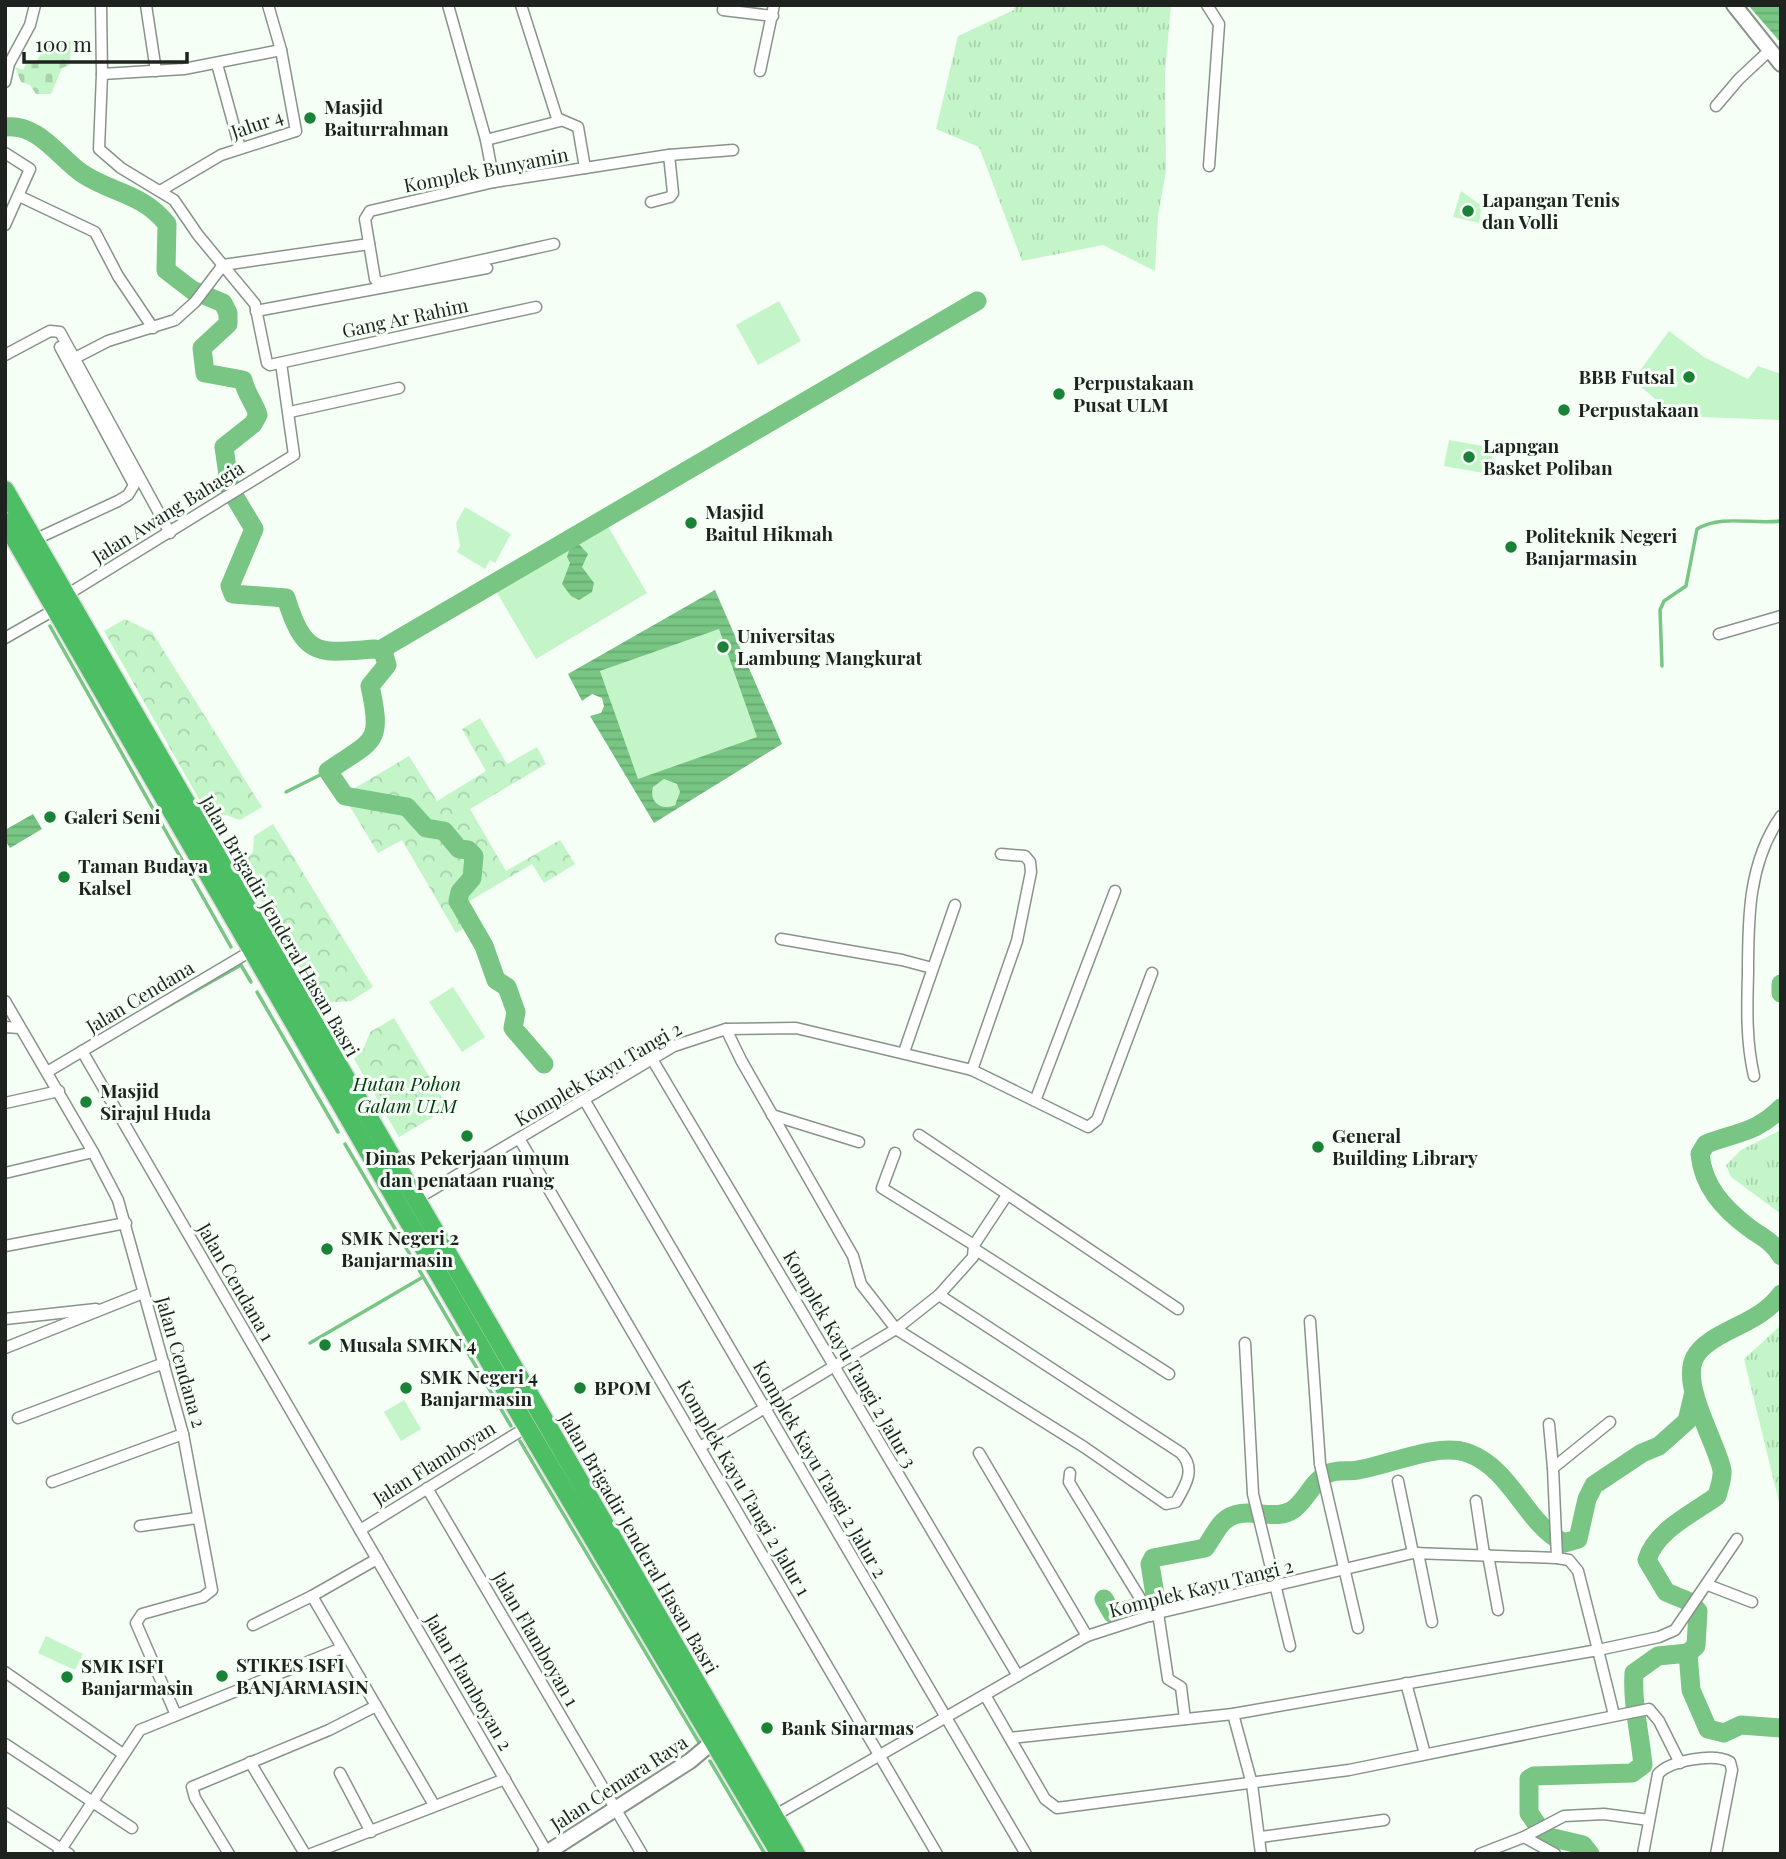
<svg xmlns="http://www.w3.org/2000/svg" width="1786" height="1859" viewBox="0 0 1786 1859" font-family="'Playfair Display',serif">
  <defs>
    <pattern id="grass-tufts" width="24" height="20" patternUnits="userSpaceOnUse" patternTransform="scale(1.75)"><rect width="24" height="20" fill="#c4f5c9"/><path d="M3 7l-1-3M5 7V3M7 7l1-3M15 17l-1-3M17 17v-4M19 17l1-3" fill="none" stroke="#a8d2ac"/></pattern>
    <pattern id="forest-crowns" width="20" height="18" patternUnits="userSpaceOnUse" patternTransform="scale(1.75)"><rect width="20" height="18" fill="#c4f5c9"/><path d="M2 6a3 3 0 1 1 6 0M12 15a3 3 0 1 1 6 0" fill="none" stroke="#a8d2ac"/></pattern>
    <pattern id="cemetery-stones" width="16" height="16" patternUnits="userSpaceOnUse" patternTransform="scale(1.75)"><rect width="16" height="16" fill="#c4f5c9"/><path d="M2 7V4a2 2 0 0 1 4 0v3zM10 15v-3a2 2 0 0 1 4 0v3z" fill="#a8d2ac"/></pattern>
    <pattern id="water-rules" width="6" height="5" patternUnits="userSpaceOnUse" patternTransform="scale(1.75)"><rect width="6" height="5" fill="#78c584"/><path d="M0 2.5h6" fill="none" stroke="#67a972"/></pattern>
  </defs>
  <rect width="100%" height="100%" fill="#f5fff6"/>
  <!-- grass -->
  <g fill="url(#grass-tufts)">
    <polygon points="1015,5 1171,5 1165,73 1166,171 1158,216 1155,271 1103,245 1022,261 979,147 936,129 958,36 1014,10"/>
    <polygon points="1781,1130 1781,1214 1731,1177 1726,1165 1741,1150"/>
    <polygon points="1781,1325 1781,1510 1744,1359"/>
  </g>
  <!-- forest -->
  <g fill="url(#forest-crowns)">
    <polygon points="125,619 152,632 262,807 240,820 226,815 209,817 104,631"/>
    <polygon points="480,718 507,764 537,747 546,764 470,809 506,871 560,840 575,864 544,883 532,864 468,902 478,920 456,933 402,840 378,853 343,795 409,756 437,801 486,771 462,729"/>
    <polygon points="273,824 373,987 351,1001 320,1003 241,866 253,852 254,836"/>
    <polygon points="394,1018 448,1108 399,1137 354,1059 363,1050 370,1032"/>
  </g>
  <!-- cemetery -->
  <polygon fill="url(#cemetery-stones)" points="71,41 70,65 62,68 51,94 36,94 30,85 21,82 15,67 23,70 28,60 36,63 45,44"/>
  <!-- green -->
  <g fill="#c4f5c9">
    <polygon points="1461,191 1482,206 1479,223 1453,217"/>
    <polygon points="779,301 801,341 758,365 736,325"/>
    <polygon points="1669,331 1704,357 1748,379 1758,366 1781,374 1781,420 1675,416 1633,380"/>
    <polygon points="1449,440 1494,448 1489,474 1444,466"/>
    <polygon points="465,507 511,534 495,563 490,560 485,569 457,552 460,546 456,523"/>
    <polygon points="606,523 647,593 536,659 496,591"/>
    <polygon points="719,628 758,737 638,780 600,671"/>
    <circle cx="666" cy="793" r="14"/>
    <polygon points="453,987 485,1037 462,1052 429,1002"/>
    <polygon points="404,1400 421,1429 401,1441 384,1412"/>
    <polygon points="46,1636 83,1654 75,1670 38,1653"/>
  </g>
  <!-- water -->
  <g fill="url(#water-rules)" fill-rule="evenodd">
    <polygon points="1748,5 1781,5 1781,43"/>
    <polygon points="576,541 588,554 582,567 594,583 592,592 579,600 571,596 562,584 570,563 567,557 571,544"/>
    <path d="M 715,590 L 782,744 L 654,823 L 590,716 L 601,713 L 604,706 L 602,698 L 592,694 L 582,701 L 568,674 ZM 719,629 L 757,737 L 638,779 L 600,671 ZM 664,779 L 677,784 L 680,792 L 675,805 C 661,811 649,802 653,787 Z"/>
    <polygon points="33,814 42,829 10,848 5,840 5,830"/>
  </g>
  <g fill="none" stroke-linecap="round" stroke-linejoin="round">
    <!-- stream -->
    <g stroke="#78c584" stroke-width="3.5">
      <polyline points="50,626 231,947"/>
      <path d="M 1662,666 L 1660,610 L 1664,601 L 1686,586 L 1697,529 C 1723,514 1752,525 1781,521"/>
      <polyline points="286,792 328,771"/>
      <polyline points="257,992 338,1132"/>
      <polyline points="152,1015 241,965 251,982"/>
      <polyline points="345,1144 511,1426"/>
      <polyline points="310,1343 423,1277"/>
      <polyline points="520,1441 700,1744"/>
      <polyline points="710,1761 765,1854"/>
    </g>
    <!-- river -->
    <g stroke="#78c584" stroke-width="19">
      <path d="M 5,127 C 39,123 59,158 83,174 C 114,194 142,193 167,224 L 166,270 L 192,290 L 223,303 L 228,313 L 228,324 L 202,348 L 205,373 L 243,380 C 246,394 254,402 258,415 L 253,424 L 224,447 L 230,489 L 254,529 L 230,586 L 233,594 L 286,598 C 305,659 319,653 375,649 L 383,651 L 387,665 L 370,686 C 383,745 374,739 328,771 L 345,796 L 407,807 L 426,828 L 444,831 L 459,849 L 468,850 L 474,856 L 472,878 L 460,892 L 458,901 L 484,946 L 496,980 L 507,987 L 516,1012 L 513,1028 L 544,1064"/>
      <polyline points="380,650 977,301"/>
      <polyline points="1781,984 1781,993"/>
      <path d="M 1781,1108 C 1756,1133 1737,1132 1706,1144 L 1700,1154 C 1703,1186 1723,1208 1748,1227 C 1761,1237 1773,1241 1781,1256"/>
      <path d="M 1104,1599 L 1112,1613 L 1154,1604 L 1156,1601 L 1150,1564 L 1153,1558 L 1205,1548 C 1211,1540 1216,1529 1223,1522 C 1243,1502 1273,1524 1294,1509 C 1307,1499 1312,1482 1327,1474 C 1336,1469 1348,1472 1358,1470 C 1390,1465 1437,1442 1468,1453 C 1512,1469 1525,1523 1564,1543 L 1578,1539 L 1587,1499 L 1594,1485 L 1642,1453 L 1659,1446 L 1687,1421 L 1694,1392"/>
      <path d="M 1688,1653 L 1696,1646 L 1698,1611 L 1690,1602 L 1666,1592 L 1647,1560 C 1656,1530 1692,1514 1717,1496 C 1719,1488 1723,1478 1722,1470 C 1716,1441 1680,1385 1695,1357 C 1709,1331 1760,1325 1781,1294"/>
      <polyline points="1688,1653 1691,1690 1708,1729 1724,1733 1741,1725 1781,1728"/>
      <path d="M 1590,1854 L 1583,1845 L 1545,1836 L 1529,1813 L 1529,1779 L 1534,1776 L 1632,1773 L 1643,1765 C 1640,1734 1632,1704 1634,1673 L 1658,1656 L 1688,1653"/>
    </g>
    <defs>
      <g id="street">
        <polyline points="101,5 102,74"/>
        <polyline points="146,5 156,71"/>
        <polyline points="268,5 281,50 184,69 102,74 99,149 121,168 174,200 198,235 255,304 267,363 270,365 536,307"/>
        <polyline points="448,5 486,140 494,182"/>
        <polyline points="521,5 557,118 578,127 585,168 494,182 370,211 365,219 375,279 379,283 554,244"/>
        <polyline points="724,5 723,10 773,16"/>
        <polyline points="1207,5 1219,24 1209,166"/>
        <polyline points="217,64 240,148"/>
        <polyline points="760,71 774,5"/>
        <polyline points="5,82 9,64 30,25 35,5"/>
        <polyline points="1716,106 1739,79 1771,49"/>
        <polyline points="486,140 560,121"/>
        <polyline points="5,153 30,169 5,225"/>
        <polyline points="585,168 669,155 733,150"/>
        <polyline points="160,191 221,155 296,131 281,50"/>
        <polyline points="19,196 95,232 118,276 153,328"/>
        <polyline points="651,202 670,197 673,193 669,155"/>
        <polyline points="256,311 487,268"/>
        <polyline points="5,355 50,331 60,332 170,533"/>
        <polyline points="75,358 108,341 175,320 195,302 223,265 369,244"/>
        <polyline points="290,412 399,388"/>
        <polyline points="34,540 118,501 128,495 134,485 60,347"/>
        <polyline points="65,596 294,455 281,363"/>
        <polyline points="1719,634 1781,616"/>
        <polyline points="5,638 54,610"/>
        <polyline points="781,939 902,960 932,968"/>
        <polyline points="5,1001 93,1152 118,1200 183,1434 212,1590 203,1597 142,1614 136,1623 176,1715"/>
        <polyline points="5,1027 20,1028"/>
        <path d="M 726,1029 L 741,1060 L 853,1256 L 861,1284 L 896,1329 L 1084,1447 L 1166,1504 L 1176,1502 C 1186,1485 1196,1469 1181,1453 L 939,1295"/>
        <polyline points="82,1051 548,1854"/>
        <polyline points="904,1052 955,905"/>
        <polyline points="652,1059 1018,1676"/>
        <polyline points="972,1070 1017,941 1031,872 1030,862 1025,856 1001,854"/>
        <polyline points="47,1072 251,951"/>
        <path d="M 1754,1076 C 1746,1042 1747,1008 1748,973 C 1748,919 1748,863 1781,816"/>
        <polyline points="585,1101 1026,1854"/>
        <polyline points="1035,1101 1115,891"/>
        <polyline points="5,1103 59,1091"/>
        <polyline points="772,1115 859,1142"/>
        <polyline points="919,1135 1178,1309"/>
        <polyline points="520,1140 937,1854"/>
        <polyline points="895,1153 882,1188 974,1245"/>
        <polyline points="5,1173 93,1152"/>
        <polyline points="415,1200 674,1046 726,1029 796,1028 972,1070 1088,1127 1097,1120 1152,973"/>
        <polyline points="5,1246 126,1223"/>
        <polyline points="976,1250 1169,1374"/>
        <polyline points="5,1319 96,1309"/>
        <polyline points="1310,1321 1320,1464 1358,1628"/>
        <polyline points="1245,1343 1253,1494 1290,1646"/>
        <polyline points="5,1348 143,1293"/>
        <polyline points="18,1418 164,1363"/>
        <polyline points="1549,1424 1553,1468"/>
        <polyline points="700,1447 896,1329 939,1295 973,1257 974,1245 1007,1195"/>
        <polyline points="979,1453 1087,1636"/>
        <polyline points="1070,1473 1069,1482 1075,1492 1151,1616"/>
        <polyline points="1398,1481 1413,1553"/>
        <polyline points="52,1482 183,1434"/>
        <polyline points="427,1488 642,1854"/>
        <polyline points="1476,1501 1484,1554"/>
        <polyline points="140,1526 197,1518"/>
        <polyline points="360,1530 527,1427"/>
        <polyline points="1418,1553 1432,1622"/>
        <polyline points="1488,1555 1498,1610"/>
        <polyline points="1557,1558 1553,1468 1610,1422"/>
        <polyline points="1708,1585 1752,1602"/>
        <polyline points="312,1596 434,1805"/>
        <polyline points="1158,1613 1168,1679 1181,1687 1185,1719"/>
        <polyline points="253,1625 312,1596 377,1559"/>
        <polyline points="5,1672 123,1754"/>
        <polyline points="1406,1683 1425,1754"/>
        <polyline points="985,1695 1045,1799 1057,1808 1349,1770 1649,1709 1659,1721 1680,1763"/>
        <polyline points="1233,1714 1252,1784 1261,1854"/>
        <polyline points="1010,1738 1233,1714 1598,1650 1614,1715"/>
        <polyline points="5,1744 132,1828"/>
        <polyline points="250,1762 305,1854"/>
        <polyline points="340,1773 371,1832"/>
        <polyline points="5,1813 69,1854"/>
        <polyline points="774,1816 1087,1636 1158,1613 1413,1553 1557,1558 1569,1560 1578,1571 1598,1650 1659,1637 1675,1630 1737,1539"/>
        <polyline points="1261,1837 1384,1820"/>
        <polyline points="1524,1837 1555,1854"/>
        <polyline points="58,1854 140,1730 342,1648"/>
        <polyline points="229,1854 195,1798 192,1787 329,1730 376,1706"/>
        <polyline points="311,1854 505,1779"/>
        <polyline points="1480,1854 1524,1837 1564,1816 1604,1814 1649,1820"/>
        <path d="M 1643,1854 L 1658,1774 C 1671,1760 1714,1753 1730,1762 L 1732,1770 L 1716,1854"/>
      </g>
      <g id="secondary">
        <polyline points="1734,5 1781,64"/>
        <polyline points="545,1854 690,1761 721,1735"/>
      </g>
      <g id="highway">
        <polyline points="5,490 796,1854"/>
        <polyline points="5,522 527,1427 780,1854"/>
      </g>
    </defs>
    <!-- street casing -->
    <use href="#street" stroke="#889389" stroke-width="13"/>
    <!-- secondary casing -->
    <use href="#secondary" stroke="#889389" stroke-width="18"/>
    <!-- highway casing -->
    <use href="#highway" stroke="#dbdcdb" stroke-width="21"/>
    <!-- street -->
    <use href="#street" stroke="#fff" stroke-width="10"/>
    <!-- secondary -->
    <use href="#secondary" stroke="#fff" stroke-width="14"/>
    <!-- highway -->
    <use href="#highway" stroke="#4cbe64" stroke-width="18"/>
  </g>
  <!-- markers -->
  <g fill="#198237" stroke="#f5fff6" stroke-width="2.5">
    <circle cx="310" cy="118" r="7"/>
    <circle cx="1468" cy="211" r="7"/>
    <circle cx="1689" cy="377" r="7"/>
    <circle cx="1059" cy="394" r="7"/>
    <circle cx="1564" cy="410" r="7"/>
    <circle cx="1469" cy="457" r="7"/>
    <circle cx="691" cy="523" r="7"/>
    <circle cx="1511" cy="547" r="7"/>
    <circle cx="723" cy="647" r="7"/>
    <circle cx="50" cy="817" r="7"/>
    <circle cx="64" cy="877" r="7"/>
    <circle cx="86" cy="1102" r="7"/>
    <circle cx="467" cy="1136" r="7"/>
    <circle cx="1318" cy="1147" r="7"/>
    <circle cx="327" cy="1249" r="7"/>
    <circle cx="325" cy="1345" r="7"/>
    <circle cx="406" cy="1388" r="7"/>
    <circle cx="580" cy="1388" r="7"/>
    <circle cx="222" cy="1676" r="7"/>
    <circle cx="67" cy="1677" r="7"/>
    <circle cx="767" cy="1728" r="7"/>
  </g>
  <g text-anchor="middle" stroke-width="6" stroke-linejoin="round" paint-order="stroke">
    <!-- poi labels -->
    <g font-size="19" font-weight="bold" fill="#1f231f" stroke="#f5fff6" text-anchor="start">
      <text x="324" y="114">Masjid<tspan x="324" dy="22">Baiturrahman</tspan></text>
      <text x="1482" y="207">Lapangan Tenis<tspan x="1482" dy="22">dan Volli</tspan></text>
      <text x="1675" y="384" text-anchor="end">BBB Futsal</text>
      <text x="1073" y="390">Perpustakaan<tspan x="1073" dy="22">Pusat ULM</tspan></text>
      <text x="1578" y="417">Perpustakaan</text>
      <text x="1483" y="453">Lapngan<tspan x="1483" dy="22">Basket Poliban</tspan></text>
      <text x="705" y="519">Masjid<tspan x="705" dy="22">Baitul Hikmah</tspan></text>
      <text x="1525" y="543">Politeknik Negeri<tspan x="1525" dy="22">Banjarmasin</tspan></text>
      <text x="737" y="643">Universitas<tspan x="737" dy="22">Lambung Mangkurat</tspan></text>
      <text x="64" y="824">Galeri Seni</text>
      <text x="78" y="873">Taman Budaya<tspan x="78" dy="22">Kalsel</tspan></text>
      <text x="100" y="1098">Masjid<tspan x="100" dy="22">Sirajul Huda</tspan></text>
      <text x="1332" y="1143">General<tspan x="1332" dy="22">Building Library</tspan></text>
      <text x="467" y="1165" text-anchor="middle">Dinas Pekerjaan umum<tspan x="467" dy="22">dan penataan ruang</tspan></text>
      <text x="341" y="1245">SMK Negeri 2<tspan x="341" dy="22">Banjarmasin</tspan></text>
      <text x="339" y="1352">Musala SMKN 4</text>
      <text x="420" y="1384">SMK Negeri 4<tspan x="420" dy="22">Banjarmasin</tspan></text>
      <text x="594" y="1395">BPOM</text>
      <text x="236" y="1672">STIKES ISFI<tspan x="236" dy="22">BANJARMASIN</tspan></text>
      <text x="81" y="1673">SMK ISFI<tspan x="81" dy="22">Banjarmasin</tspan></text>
      <text x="781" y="1735">Bank Sinarmas</text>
    </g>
    <!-- street labels -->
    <g font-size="19" fill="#1f231f" stroke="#f5fff6">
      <text transform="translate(257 124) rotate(-19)" y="7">Jalur 4</text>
      <text transform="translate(486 170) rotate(-11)" y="7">Komplek Bunyamin</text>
      <text transform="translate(405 318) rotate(-12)" y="7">Gang Ar Rahim</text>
      <text transform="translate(168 512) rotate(-32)" y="7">Jalan Awang Bahagia</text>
      <text transform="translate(280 926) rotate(60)" y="7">Jalan Brigadir Jenderal Hasan Basri</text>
      <text transform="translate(140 997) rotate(-31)" y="7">Jalan Cendana</text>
      <text transform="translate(598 1074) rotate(-30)" y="7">Komplek Kayu Tangi 2</text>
      <text transform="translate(236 1282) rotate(60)" y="7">Jalan Cendana 1</text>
      <text transform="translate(850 1359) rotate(60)" y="7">Komplek Kayu Tangi 2 Jalur 3</text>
      <text transform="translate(181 1362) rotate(74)" y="7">Jalan Cendana 2</text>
      <text transform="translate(434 1463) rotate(-32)" y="7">Jalan Flamboyan</text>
      <text transform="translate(820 1469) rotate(60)" y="7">Komplek Kayu Tangi 2 Jalur 2</text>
      <text transform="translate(744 1488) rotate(60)" y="7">Komplek Kayu Tangi 2 Jalur 1</text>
      <text transform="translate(639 1543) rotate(60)" y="7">Jalan Brigadir Jenderal Hasan Basri</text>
      <text transform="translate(1201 1588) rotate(-14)" y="7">Komplek Kayu Tangi 2</text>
      <text transform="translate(536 1639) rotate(60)" y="7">Jalan Flamboyan 1</text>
      <text transform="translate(469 1682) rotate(60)" y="7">Jalan Flamboyan 2</text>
      <text transform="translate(619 1783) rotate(-33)" y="7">Jalan Cemara Raya</text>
    </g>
    <!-- park labels -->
    <g font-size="19" font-style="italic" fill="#003a10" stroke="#f5fff6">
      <text x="407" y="1091">Hutan Pohon<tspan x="407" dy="22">Galam ULM</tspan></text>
    </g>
  </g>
  <!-- border -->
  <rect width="1786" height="1859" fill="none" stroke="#1f231f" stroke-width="14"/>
  <!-- scale -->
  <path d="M24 52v10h163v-10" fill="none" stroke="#1f231f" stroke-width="3.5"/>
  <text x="35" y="52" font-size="21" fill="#1f231f" stroke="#f5fff6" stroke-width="5" paint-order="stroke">100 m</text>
</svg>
